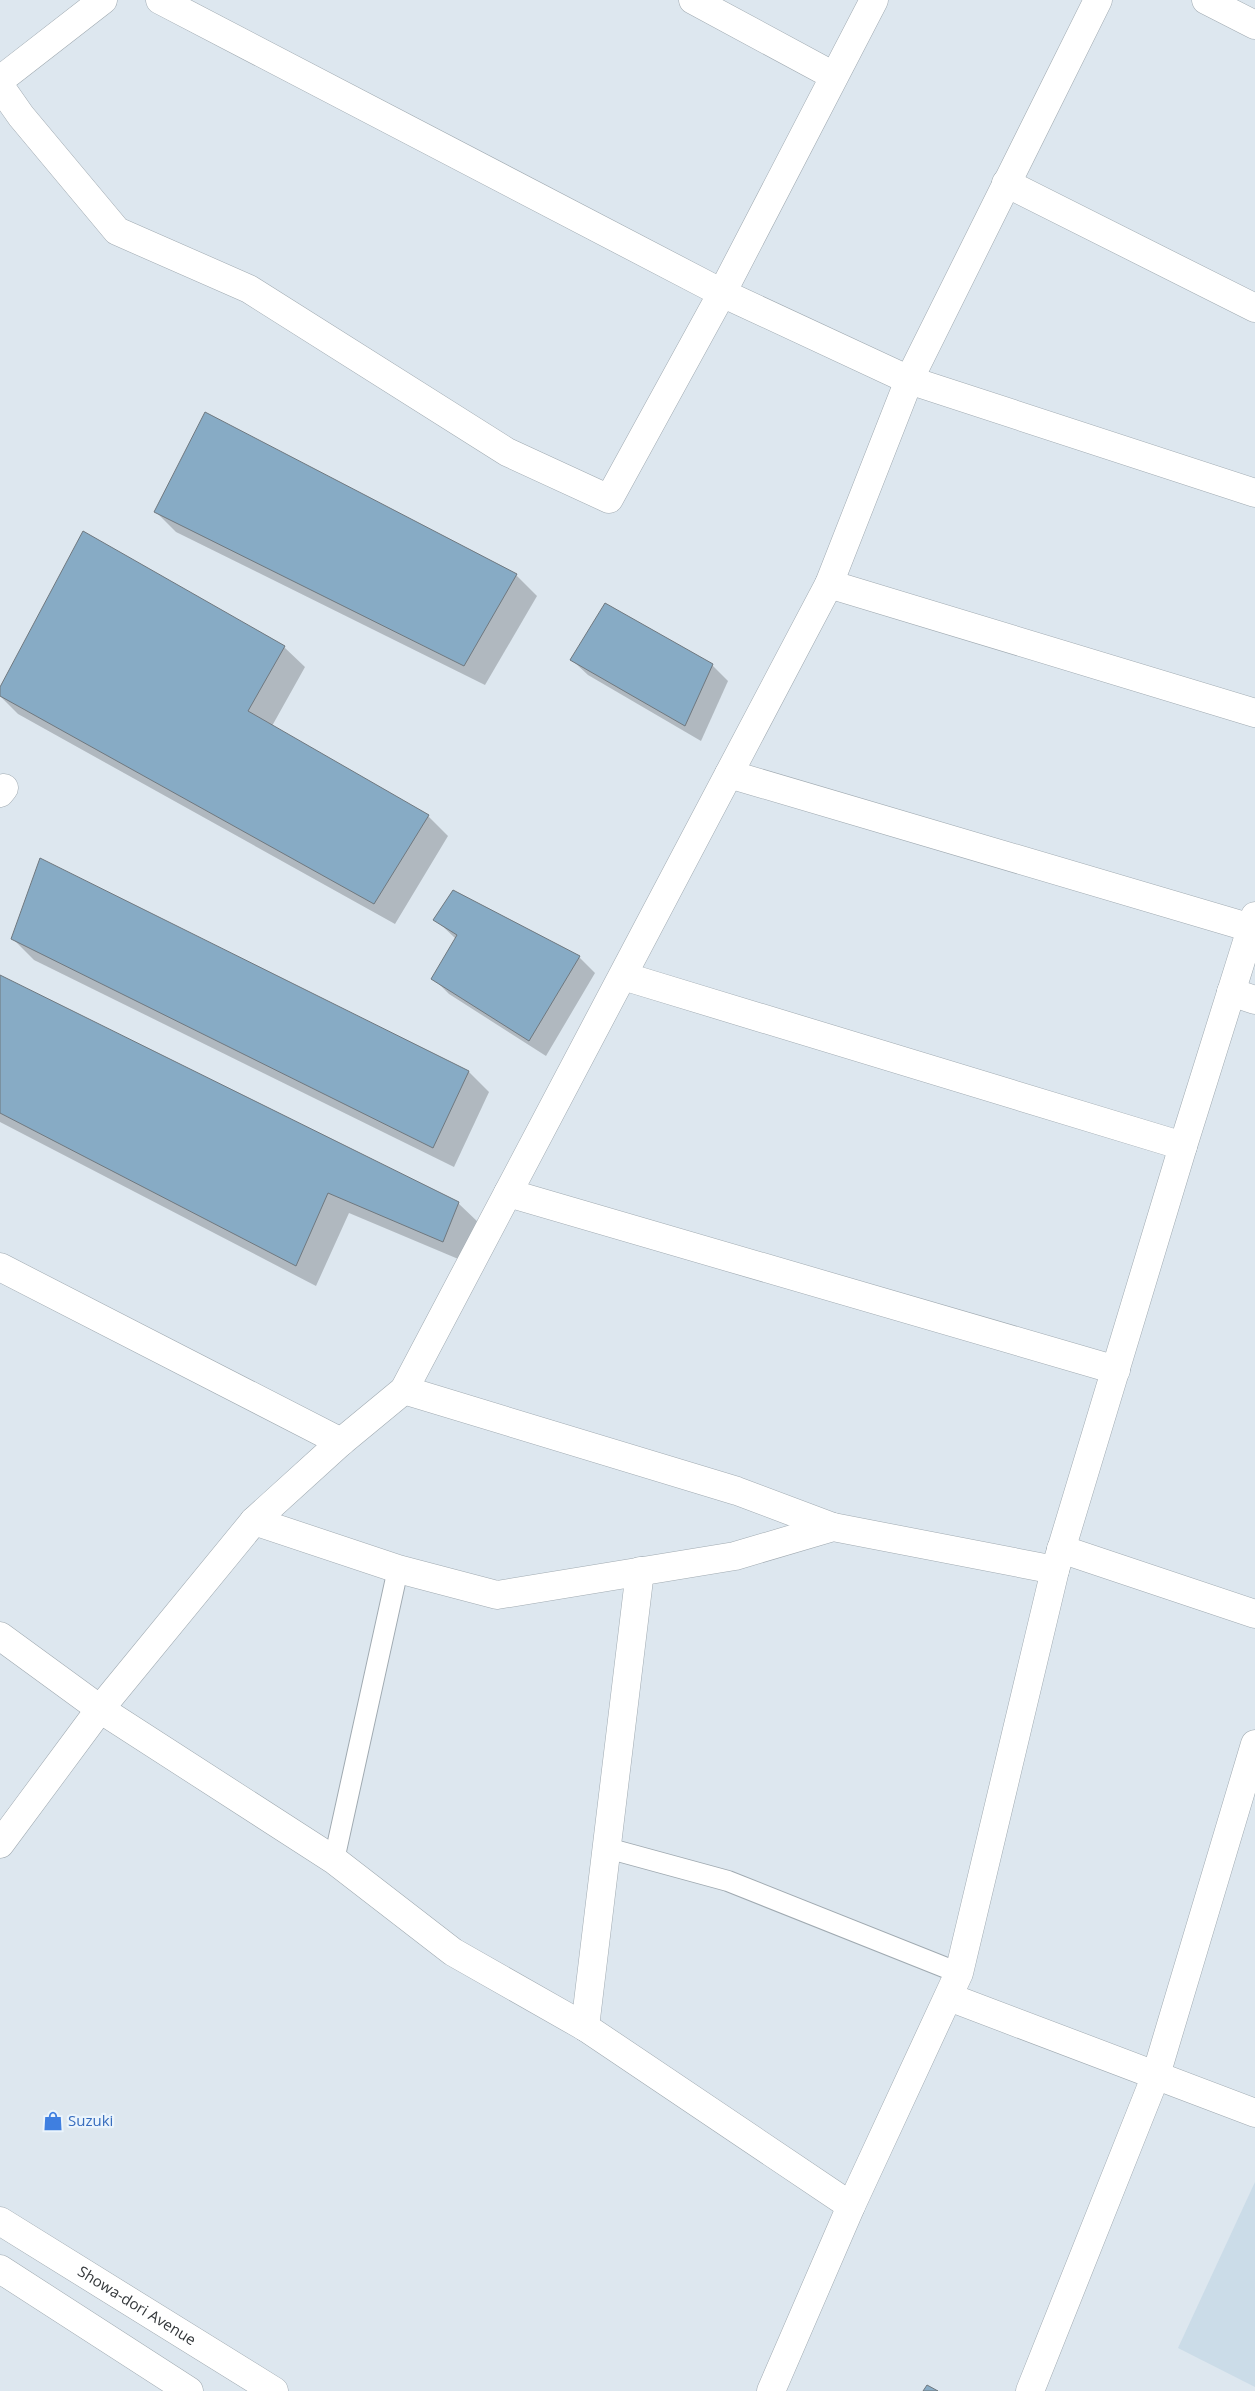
<svg xmlns="http://www.w3.org/2000/svg" width="1255" height="2391" viewBox="0 0 1255 2391" font-family="'Open Sans',sans-serif">
  <rect width="100%" height="100%" fill="#dde7ef"/>
  <!-- built -->
  <polygon fill="#cbdce8" points="1255,2182 1255,2387 1178,2348"/>
  <!-- shadow -->
  <g fill="#0003">
    <polygon points="205,414 516,575 537,596 485,685 176,532 155,511"/>
    <polygon points="284,647 305,667 272,726 428,816 448,836 395,924 18,714 0,696 0,689"/>
    <polygon points="572,660 712,665 728,681 701,741 588,675"/>
    <polygon points="41,860 469,1072 489,1092 454,1167 34,960 13,939"/>
    <polygon points="435,919 579,957 595,973 546,1056 449,994 433,978 456,939"/>
    <polygon points="0,977 458,1203 479,1223 463,1261 349,1213 316,1286 0,1122"/>
  </g>
  <!-- building -->
  <g fill="#87abc5" stroke="#6f787f">
    <polygon points="205,412 517,574 464,666 154,512"/>
    <polygon points="83,531 285,646 248,711 429,815 374,904 0,696 0,687"/>
    <polygon points="605,603 713,664 685,726 570,660"/>
    <polygon points="40,858 469,1071 433,1148 11,939"/>
    <polygon points="453,890 580,956 529,1041 431,979 457,935 433,920"/>
    <polygon points="0,975 459,1202 443,1242 328,1193 296,1266 0,1113"/>
    <polygon points="927,2385 938,2391 923,2391"/>
  </g>
  <g fill="none" stroke-linecap="round" stroke-linejoin="round">
    <defs>
      <g id="service">
        <polyline points="607,1848 728,1881 959,1973"/>
        <polyline points="334,1860 398,1569"/>
      </g>
      <g id="minor">
        <polyline points="160,0 722,293 909,380 1255,493"/>
        <polyline points="693,0 834,76"/>
        <polyline points="1206,0 1255,25"/>
        <polyline points="0,80 103,0"/>
        <polyline points="0,86 21,116 117,231 249,289 507,452 609,499 722,293 874,0"/>
        <polyline points="1006,183 1255,308"/>
        <polyline points="829,584 1255,713"/>
        <polyline points="729,774 1251,928"/>
        <polyline points="0,793 4,788"/>
        <polyline points="623,976 1183,1146"/>
        <polyline points="1231,992 1255,1000"/>
        <polyline points="508,1193 1116,1370"/>
        <polyline points="0,1267 341,1442"/>
        <polyline points="404,1390 737,1491 833,1527"/>
        <polyline points="254,1521 398,1569 497,1595 735,1556 833,1527 1055,1570"/>
        <polyline points="1061,1549 1255,1614"/>
        <polyline points="0,1636 100,1709 334,1860 453,1952 585,2027 851,2206"/>
        <polyline points="0,1844 100,1709 254,1521 341,1442 404,1390 829,584 909,380 1098,0"/>
        <polyline points="949,1997 1255,2113"/>
        <polyline points="585,2027 640,1571"/>
        <polyline points="1030,2391 1156,2075 1255,1744"/>
      </g>
      <g id="tertiary">
        <path id="s1" d="M 0,2221 L 274,2391"/>
        <polyline points="0,2269 189,2391"/>
        <polyline points="771,2391 851,2206 959,1973 1055,1570 1183,1146 1255,916"/>
      </g>
    </defs>
    <!-- service casing -->
    <use href="#service" stroke="#a0aab1" stroke-width="22"/>
    <!-- minor casing -->
    <use href="#minor" stroke="#a0aab1" stroke-width="29"/>
    <!-- tertiary casing -->
    <use href="#tertiary" stroke="#a0aab1" stroke-width="29"/>
    <!-- service -->
    <use href="#service" stroke="#fff" stroke-width="20"/>
    <!-- minor -->
    <use href="#minor" stroke="#fff" stroke-width="28"/>
    <!-- tertiary -->
    <use href="#tertiary" stroke="#fff" stroke-width="28"/>
  </g>
  <!-- icons -->
  <defs>
    <symbol id="shop-bare" viewBox="-9 -9 18 18"><path d="M-5-2.5h2.3a2.7 3.5 0 0 1 5.4 0H5L5.5 6h-11ZM-1.5-2.5h3a1.5 2.3 0 0 0-3 0Z" fill="#3f7fe0" stroke="#eaf4fc" stroke-width="2.5" paint-order="stroke"/></symbol>
  </defs>
  <g fill-rule="evenodd">
    <use href="#shop-bare" x="39" y="2107" width="28" height="28"/>
  </g>
  <g text-anchor="middle" stroke-width="4.5" stroke-linejoin="round" paint-order="stroke">
    <!-- shop labels -->
    <g font-size="15" fill="#366cbe" stroke="#eaf4fc" text-anchor="start">
      <text x="68" y="2126">Suzuki</text>
    </g>
    <!-- street labels -->
    <g font-size="15" fill="#33373a" stroke="#eaf4fc">
      <text dy="5" stroke="none"><textPath href="#s1" startOffset="161">Showa-dori Avenue</textPath></text>
    </g>
  </g>
</svg>
